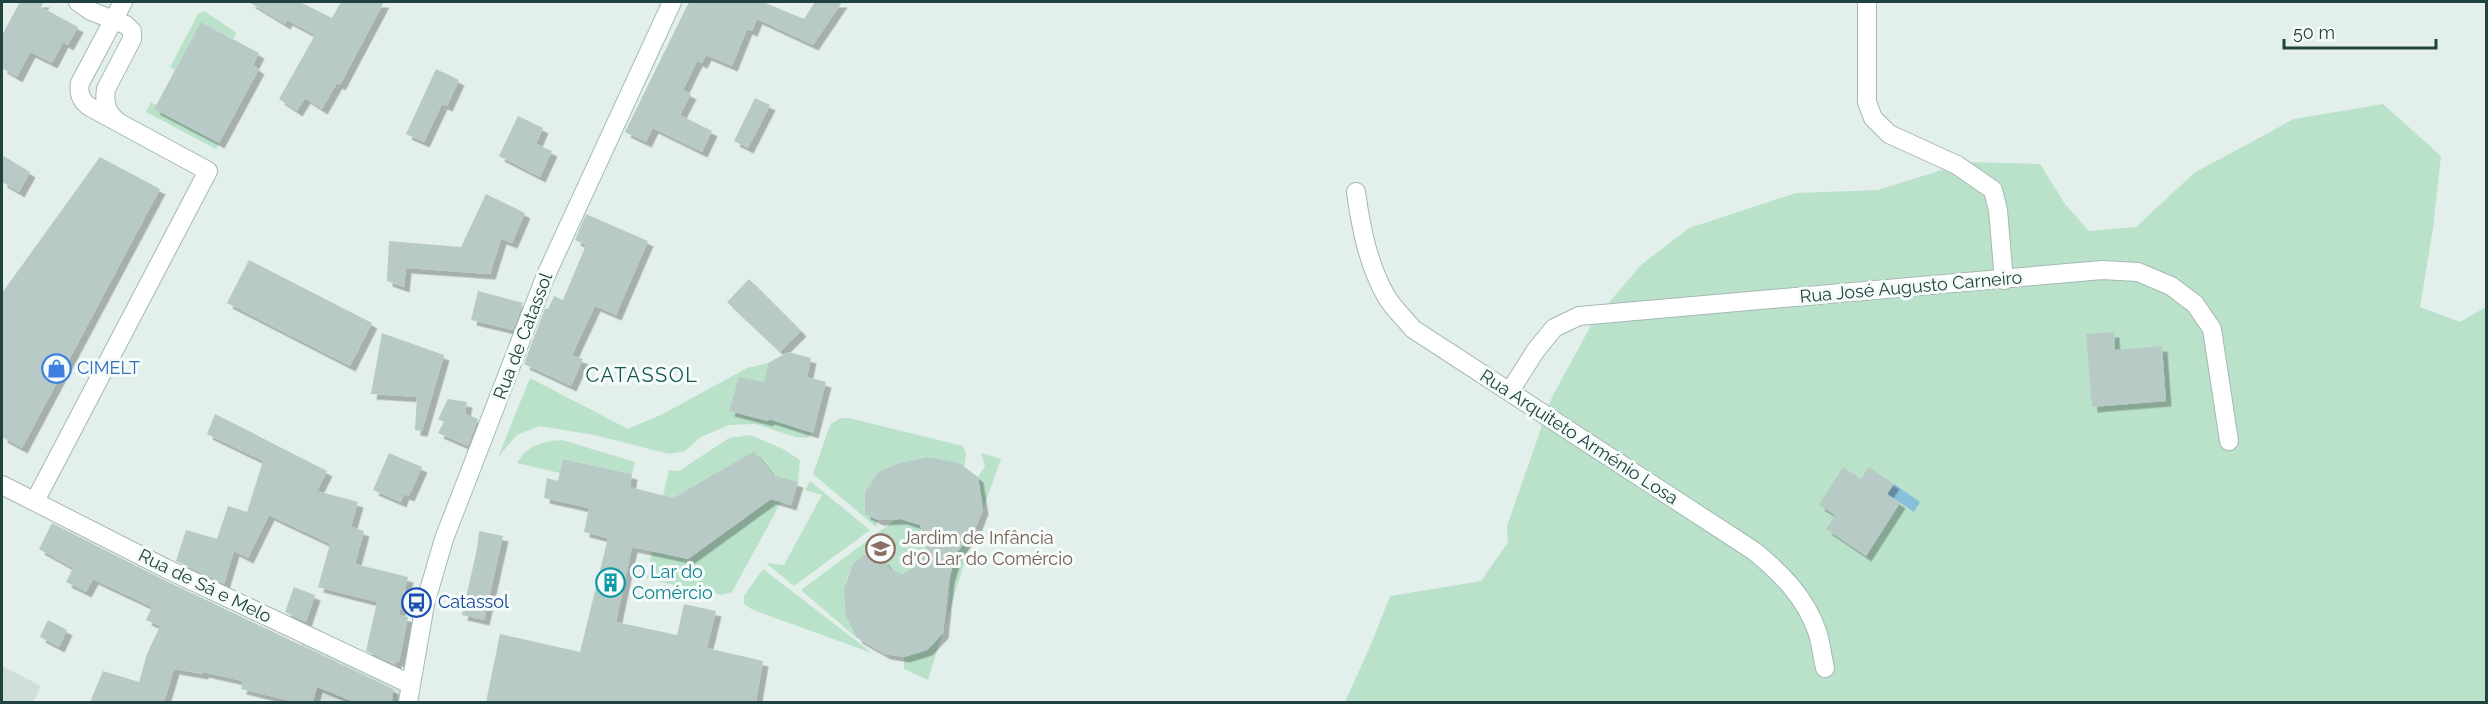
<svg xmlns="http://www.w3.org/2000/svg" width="2488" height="704" viewBox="0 0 2488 704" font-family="Raleway,sans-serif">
  <defs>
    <filter id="shadow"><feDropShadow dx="5.5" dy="5.5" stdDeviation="0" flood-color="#0004"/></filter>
  </defs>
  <rect width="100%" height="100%" fill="#e3efeb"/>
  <!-- built -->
  <g fill="#d1dfdb">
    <polygon points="304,636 408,684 406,702 286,702"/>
    <polygon points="2,666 41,686 33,702 2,702"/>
  </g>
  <!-- green -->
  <g fill="#bae2cb">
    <polygon points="204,11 234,31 236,34 234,39 201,22 175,70 170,67 198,14"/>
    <polygon points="151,102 156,105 155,109 219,143 216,149 146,112"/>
    <polygon points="2383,104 2441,156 2433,228 2420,307 2460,322 2486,307 2486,702 1345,702 1372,642 1390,596 1481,581 1508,542 1507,526 1552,397 1594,320 1641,265 1689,228 1796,193 1878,190 1967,162 2040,164 2065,204 2089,231 2136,227 2194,173 2294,119"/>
    <polygon points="768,363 764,382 739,378 730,411 768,421 770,414 793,427 813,433 808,438 796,437 755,424 729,425 701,437 685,451 669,454 594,435 539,426 517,435 498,457 530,378 628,429 663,414 747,368"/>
    <polygon points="840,418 849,418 963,446 966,454 964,467 927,457 899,463 878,472 865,492 865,514 878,520 876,527 813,474 830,425"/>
    <polygon points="750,435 783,449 800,460 798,482 773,475 754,451 673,498 663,496 669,470 679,471 729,438"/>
    <path d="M 562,440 L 635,462 L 632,474 L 564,459 L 560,473 L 517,463 C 528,445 542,441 562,440 Z"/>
    <polygon points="981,453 1001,459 983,509 978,477 985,466"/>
    <polygon points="810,481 870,530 794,586 766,563 784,565 822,495 805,490"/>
    <polygon points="771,499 781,502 732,592 722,595 647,579 652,551 688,559"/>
    <path d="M 901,519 L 920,525 L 927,546 L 914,567 L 903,574 L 891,570 L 883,559 L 864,554 C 836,581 841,606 857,638 L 801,590 L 895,520 Z"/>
    <path d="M 974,532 L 928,680 L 904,669 L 904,657 C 911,655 920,653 926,650 C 958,631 944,584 956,554 C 960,546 968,539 974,532 Z"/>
    <polygon points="763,569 872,653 753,610 744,604 744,596"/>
  </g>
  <!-- water -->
  <polygon fill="#86c0da" points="1894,484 1920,502 1914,512 1887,494"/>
  <!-- building -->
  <g fill="#b8cac5" filter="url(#shadow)">
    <polygon points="20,2 44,2 41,7 78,27 68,45 63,42 52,63 30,52 17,77 2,68 2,35"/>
    <polygon points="249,2 300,2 332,18 341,2 384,2 340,85 337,83 322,109 305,98 297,111 279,99 315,35 287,20 285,24"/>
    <polygon points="689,2 763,2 804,19 815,2 842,2 813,45 757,19 752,31 747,29 732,66 706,55 702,63 697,61 683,90 691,94 680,115 712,131 702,152 653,128 646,142 625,132"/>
    <polygon points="201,22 259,53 253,65 259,69 219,143 154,109"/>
    <polygon points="436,69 459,80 447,106 442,104 424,142 406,134"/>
    <polygon points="755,98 770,105 748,148 734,141"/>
    <polygon points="518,116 543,128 536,144 552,151 540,177 499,156"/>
    <polygon points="2,155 30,172 19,192 2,182"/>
    <polygon points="100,157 160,189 22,448 2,437 2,293"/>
    <polygon points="486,194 525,213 512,243 501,239 490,274 406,268 404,287 387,281 389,241 461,247"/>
    <polygon points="586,214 648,241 616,315 595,306 572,355 583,359 571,386 524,364 545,308 548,309 554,296 563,300 586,245 575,240"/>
    <polygon points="249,260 372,323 350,366 227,303"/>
    <polygon points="749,279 801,331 780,352 727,302"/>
    <polygon points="478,291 523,303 513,330 471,320"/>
    <polygon points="2114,332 2115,350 2162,346 2166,401 2092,407 2086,334"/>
    <polygon points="382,333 444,355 422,431 415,430 417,397 371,394"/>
    <polygon points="788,352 811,358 807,377 826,382 813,433 769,419 768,421 729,411 739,377 764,382 768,363"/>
    <polygon points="448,399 467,402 465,414 478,419 468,446 438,433 444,422 438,419"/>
    <polygon points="215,414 327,471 317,491 358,502 351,527 364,531 355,564 408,577 399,615 408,617 399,662 396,661 396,665 366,651 377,602 318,587 330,544 269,515 248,558 234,551 224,584 176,561 186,530 217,539 228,506 247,512 263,461 207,434"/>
    <polygon points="754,451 773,475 798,482 791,505 771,499 688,559 632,547 616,622 677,635 684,604 716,611 707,648 763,661 756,702 486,702 500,634 580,652 608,538 584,532 589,508 544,498 547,478 558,481 563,459 632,474 630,487 673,498"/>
    <polygon points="389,453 422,467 409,496 404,494 401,502 373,490"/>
    <polygon points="927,457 959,463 978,477 983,509 974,532 957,552 949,578 943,633 927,650 904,657 885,654 857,638 845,614 844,588 853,564 864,554 883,559 891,570 903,574 914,567 927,546 920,525 901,519 878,520 865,514 865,492 878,472 899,463"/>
    <polygon points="1843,467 1861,479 1869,467 1894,484 1887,494 1900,503 1866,556 1826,529 1835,515 1819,505"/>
    <polygon points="52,523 160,578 393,689 392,702 354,702 317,687 313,702 286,702 287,700 241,689 243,681 203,672 203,674 174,669 164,702 90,702 103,671 139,682 147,654 160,626 146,620 152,607 93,579 86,592 66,582 73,568 39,549"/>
    <polygon points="479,531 503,536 484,620 462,615 477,549"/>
    <polygon points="294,587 315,595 306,622 285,612"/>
    <polygon points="48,620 67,630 59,647 40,637"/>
  </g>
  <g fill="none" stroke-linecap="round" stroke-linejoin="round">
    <defs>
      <g id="minor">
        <path d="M 78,2 L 91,11 L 126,25 L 132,31 L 132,39 L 106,89 C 104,103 106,112 117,121"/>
        <polyline points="1867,2 1867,102 1873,118 1889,134 1957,165 1993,190 1998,210 2004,280"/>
        <path d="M 1356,192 C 1361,228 1368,264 1386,296 C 1393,308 1404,318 1413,329 L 1754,551 C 1781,573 1805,597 1817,631 C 1821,642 1822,656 1825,668"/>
        <polyline points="1510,391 1536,350 1554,328 1579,316 2102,270 2138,272 2171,286 2195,304 2212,329 2229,441"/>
        <polyline points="2,485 165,568 410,684"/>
        <path d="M 35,501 L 208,171 L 90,107 C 81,101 78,94 80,83 L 123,2"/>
      </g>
      <polyline id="secondary" points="408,702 425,604 444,539 546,275 672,2"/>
    </defs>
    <!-- minor casing -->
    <use href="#minor" stroke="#a5b8b4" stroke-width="20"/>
    <!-- secondary casing -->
    <use href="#secondary" stroke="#a0bcb7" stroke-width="20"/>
    <!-- minor -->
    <use href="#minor" stroke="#fff" stroke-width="18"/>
    <!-- secondary -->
    <use href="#secondary" stroke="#fff" stroke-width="18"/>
  </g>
  <!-- icons -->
  <defs>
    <symbol id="shop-ring" viewBox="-11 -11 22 22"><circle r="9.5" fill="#f5fbf9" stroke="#3f7fe0" stroke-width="1.5"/><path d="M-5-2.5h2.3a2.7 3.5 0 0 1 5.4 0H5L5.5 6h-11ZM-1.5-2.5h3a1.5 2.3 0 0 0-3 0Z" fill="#3f7fe0"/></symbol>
    <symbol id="school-ring" viewBox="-11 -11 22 22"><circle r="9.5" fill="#f5fbf9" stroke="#8d6e63" stroke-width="1.5"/><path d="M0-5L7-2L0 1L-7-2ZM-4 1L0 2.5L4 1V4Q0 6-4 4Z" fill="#8d6e63"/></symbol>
    <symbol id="building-ring" viewBox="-11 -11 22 22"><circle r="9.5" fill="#f5fbf9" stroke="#0f9aa8" stroke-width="1.5"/><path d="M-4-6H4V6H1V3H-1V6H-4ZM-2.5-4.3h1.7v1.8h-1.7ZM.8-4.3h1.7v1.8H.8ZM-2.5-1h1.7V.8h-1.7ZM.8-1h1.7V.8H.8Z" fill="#0f9aa8"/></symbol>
    <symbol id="bus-ring" viewBox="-11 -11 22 22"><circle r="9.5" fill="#f5fbf9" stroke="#1a4fb4" stroke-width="1.5"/><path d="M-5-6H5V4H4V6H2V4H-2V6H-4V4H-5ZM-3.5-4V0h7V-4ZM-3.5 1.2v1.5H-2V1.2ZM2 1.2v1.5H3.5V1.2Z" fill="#1a4fb4"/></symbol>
  </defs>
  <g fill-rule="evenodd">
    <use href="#shop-ring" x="40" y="352" width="33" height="33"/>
    <use href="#school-ring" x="864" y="532" width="33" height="33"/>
    <use href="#building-ring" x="594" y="566" width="33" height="33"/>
    <use href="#bus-ring" x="400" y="586" width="33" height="33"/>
  </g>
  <g text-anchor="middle" stroke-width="6" stroke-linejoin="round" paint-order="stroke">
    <!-- street labels -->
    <g font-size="18" fill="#20433f" stroke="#f5fbf9">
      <text transform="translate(1911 287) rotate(-5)" y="6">Rua José Augusto Carneiro</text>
      <text transform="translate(523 336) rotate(-69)" y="6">Rua de Catassol</text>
      <text transform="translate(1579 437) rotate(33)" y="6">Rua Arquiteto Arménio Losa</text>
      <text transform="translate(205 586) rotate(26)" y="6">Rua de Sá e Melo</text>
    </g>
    <!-- shop labels -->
    <g font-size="18" fill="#366cbe" stroke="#f5fbf9" text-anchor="start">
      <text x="77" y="374">CIMELT</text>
    </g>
    <!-- education labels -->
    <g font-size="18" fill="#785e54" stroke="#f5fbf9" text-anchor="start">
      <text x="902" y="544">Jardim de Infância<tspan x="902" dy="21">d'O Lar do Comércio</tspan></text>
    </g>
    <!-- culture labels -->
    <g font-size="18" fill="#0d838f" stroke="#f5fbf9" text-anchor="start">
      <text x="632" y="578">O Lar do<tspan x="632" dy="21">Comércio</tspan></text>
    </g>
    <!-- transit labels -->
    <g font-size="18" fill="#164399" stroke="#f5fbf9" text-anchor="start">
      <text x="438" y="608">Catassol</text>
    </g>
    <!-- neighbourhood labels -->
    <g font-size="20" letter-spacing="1.5" fill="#195852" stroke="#f5fbf9">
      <text x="642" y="382">CATASSOL</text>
    </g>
  </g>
  <!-- border -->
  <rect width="2488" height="704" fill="none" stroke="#20433f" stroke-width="6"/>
  <!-- scale -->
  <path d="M2284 39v9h152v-9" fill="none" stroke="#20433f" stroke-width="3"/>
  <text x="2293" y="39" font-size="18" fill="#20433f" stroke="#f5fbf9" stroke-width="4.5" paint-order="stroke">50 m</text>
</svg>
